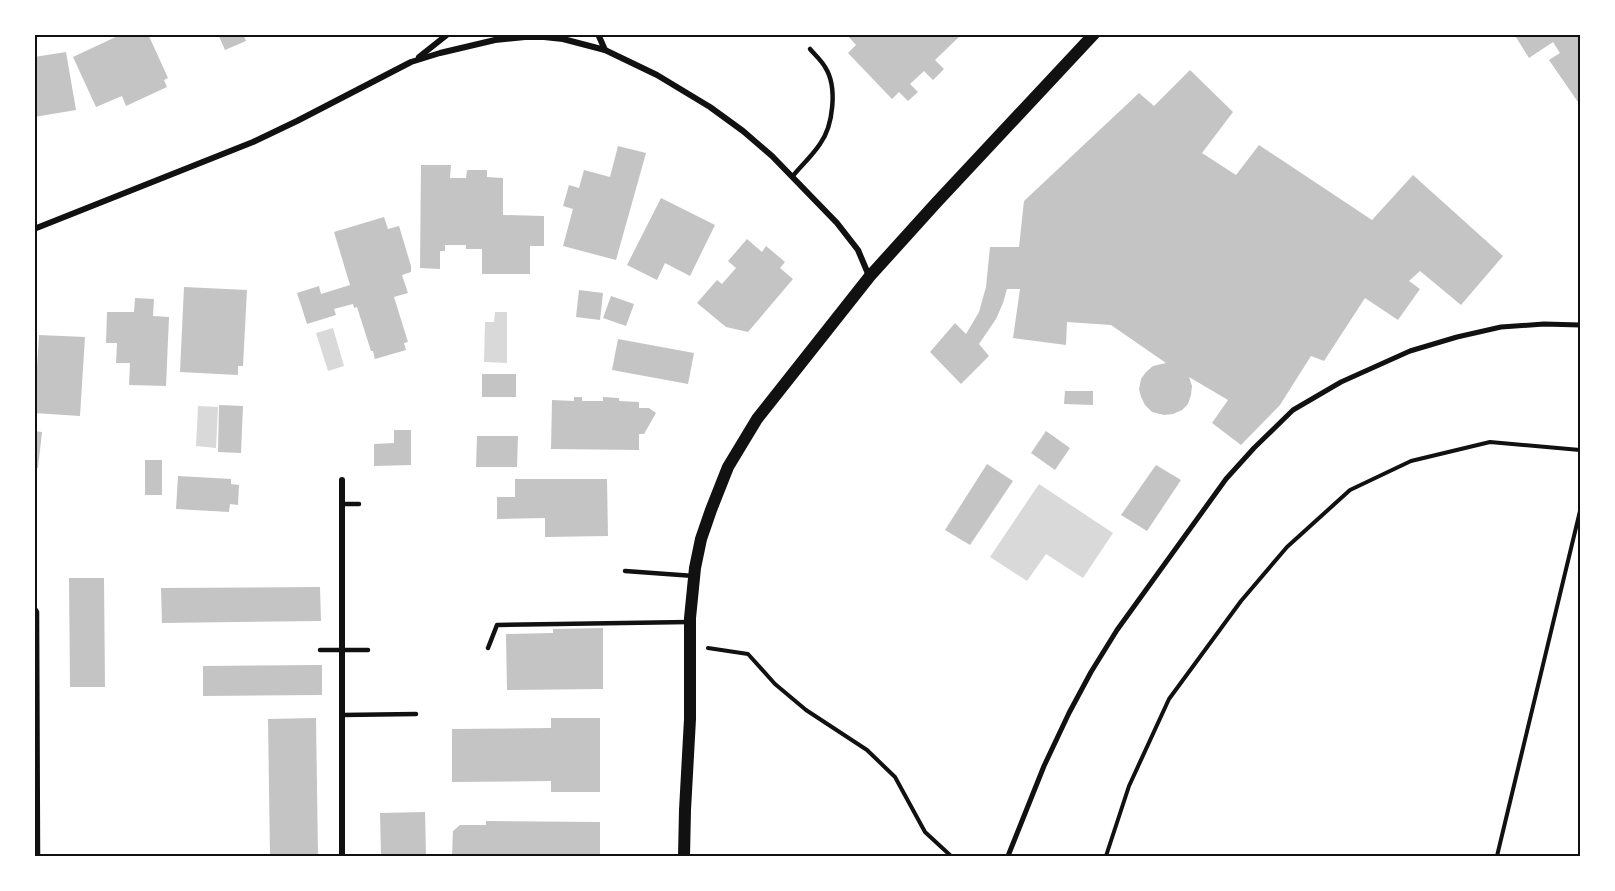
<svg xmlns="http://www.w3.org/2000/svg" width="1615" height="891" viewBox="0 0 1615 891" font-family="'Open Sans',sans-serif">
  <rect width="100%" height="100%" fill="#fff"/>
  <!-- water -->
  <g fill="#d9d9d9">
    <polygon points="495,312 507,312 507,363 484,362 485,322 494,322"/>
    <polygon points="333,328 344,366 328,371 316,333"/>
    <polygon points="198,406 218,407 216,448 196,446"/>
    <polygon points="1039,484 1113,533 1083,578 1046,554 1027,581 990,557"/>
  </g>
  <!-- building -->
  <g fill="#c4c4c4">
    <polygon points="122,34 148,34 168,78 164,80 167,87 126,106 122,96 96,107 73,57"/>
    <polygon points="218,34 247,34 244,36 246,41 225,50"/>
    <polygon points="849,34 962,34 935,60 944,69 933,80 924,71 910,84 918,92 908,101 899,92 892,99 848,53 856,45 848,36"/>
    <polygon points="1514,34 1580,34 1580,105 1549,60 1560,53 1553,42 1529,58"/>
    <polygon points="66,52 76,110 34,117 34,57"/>
    <polygon points="1190,70 1233,112 1202,153 1236,175 1259,145 1372,220 1413,175 1503,256 1461,305 1420,271 1409,281 1420,289 1398,320 1365,298 1324,361 1311,356 1280,405 1241,445 1212,423 1228,400 1189,377 1192,386 1191,395 1188,404 1182,410 1173,414 1164,415 1152,412 1145,405 1141,397 1139,389 1141,379 1146,372 1153,366 1166,363 1111,325 1067,322 1066,345 1013,338 1020,289 1007,289 1003,303 996,319 979,344 989,356 961,384 930,352 955,323 966,334 979,312 986,287 990,247 1019,247 1024,201 1139,93 1154,106"/>
    <polygon points="618,146 646,153 616,260 563,246 573,209 563,206 569,185 579,188 584,170 610,177"/>
    <polygon points="421,165 451,165 450,178 466,178 467,170 487,170 487,177 503,178 503,215 544,216 544,246 530,246 530,274 482,274 482,249 466,249 466,245 445,245 445,251 440,251 440,269 420,268"/>
    <polygon points="661,198 715,225 690,276 665,263 657,280 627,265"/>
    <polygon points="384,217 388,229 399,226 411,266 411,272 402,275 408,293 394,297 408,342 404,343 406,350 375,359 373,351 371,351 357,307 354,308 353,304 334,309 336,315 307,324 297,293 319,286 321,294 350,285 334,232"/>
    <polygon points="747,239 762,252 766,246 778,256 785,262 780,268 793,279 748,332 726,327 697,303 717,280 722,284 736,268 728,261"/>
    <polygon points="184,287 247,290 243,366 238,366 238,375 180,372"/>
    <polygon points="579,290 603,293 600,320 576,317"/>
    <polygon points="611,296 634,304 626,326 603,318"/>
    <polygon points="135,298 154,299 153,316 169,317 166,386 129,385 130,363 116,363 117,343 106,343 107,312 134,312"/>
    <polygon points="39,335 85,337 80,416 34,413 34,368 37,368"/>
    <polygon points="618,339 694,353 688,384 612,370"/>
    <rect x="482" y="374" width="34" height="23"/>
    <polygon points="1065,391 1093,391 1093,405 1064,404"/>
    <polygon points="574,397 582,397 582,401 603,401 603,397 619,398 619,401 639,402 639,408 649,408 656,413 644,434 639,434 639,450 551,449 552,400 574,401"/>
    <polygon points="219,405 243,406 241,453 218,452"/>
    <polygon points="394,430 411,430 411,465 374,466 374,444 394,443"/>
    <polygon points="34,431 42,432 38,468 34,468"/>
    <polygon points="1046,431 1070,448 1055,470 1031,453"/>
    <polygon points="477,436 518,436 517,467 476,467"/>
    <rect x="145" y="460" width="17" height="35"/>
    <polygon points="987,464 1013,481 970,545 945,530"/>
    <polygon points="1156,465 1181,480 1147,531 1121,515"/>
    <polygon points="178,476 231,479 231,484 239,485 238,505 230,504 229,512 176,509"/>
    <polygon points="515,479 607,479 608,536 545,537 545,518 497,519 497,497 515,497"/>
    <polygon points="69,578 104,578 105,687 70,687"/>
    <polygon points="320,587 321,621 162,623 161,588"/>
    <polygon points="603,628 603,689 507,690 506,634 553,633 553,629"/>
    <polygon points="322,665 322,695 203,696 203,666"/>
    <polygon points="316,718 318,856 270,856 268,719"/>
    <polygon points="551,718 600,718 600,792 551,792 551,781 452,782 452,729 551,728"/>
    <polygon points="425,812 426,856 381,856 380,813"/>
    <polygon points="486,821 600,822 600,856 452,856 453,831 460,825 486,825"/>
  </g>
  <g fill="none" stroke-linecap="round" stroke-linejoin="round">
    <!-- path -->
    <g stroke="#111" stroke-width="4">
      <polyline points="708,648 748,654 775,684 806,710 867,750 895,777 925,832 951,856"/>
      <polyline points="1106,856 1129,786 1169,699 1241,601 1287,547 1350,490 1411,461 1490,442 1580,450"/>
      <polyline points="1497,856 1580,511"/>
    </g>
    <!-- service -->
    <g stroke="#111" stroke-width="4.5">
      <path d="M 792,177 C 801,166 812,156 820,144 C 833,126 838,87 825,67 C 821,60 815,55 810,49"/>
      <polyline points="342,504 359,504"/>
      <polyline points="625,571 694,576"/>
      <polyline points="34,607 37,612 38,856"/>
      <polyline points="488,648 497,625 689,622"/>
      <polyline points="320,650 368,650"/>
      <polyline points="342,715 416,714"/>
    </g>
    <!-- pedestrian -->
    <polyline stroke="#111" stroke-width="5" points="1008,856 1044,766 1069,713 1091,672 1117,630 1226,479 1254,448 1293,410 1341,382 1410,351 1457,337 1501,327 1544,324 1580,325"/>
    <!-- minor -->
    <g stroke="#111" stroke-width="6">
      <polyline points="598,34 605,50"/>
      <polyline points="419,57 448,34"/>
      <polyline points="34,229 253,142 297,121 411,62 440,53 495,40 525,37 544,37 563,39 605,50 657,75 710,107 743,131 772,156 837,223 858,250 869,276"/>
      <polyline points="342,480 342,856"/>
    </g>
    <!-- secondary -->
    <polyline stroke="#111" stroke-width="12" points="684,856 685,810 690,719 690,618 695,568 701,539 711,510 728,467 757,419 870,276 936,203 1094,34"/>
  </g>
  <!-- border -->
  <rect width="1615" height="891" fill="none" stroke="#ffffff" stroke-width="72"/>
  <rect x="36" y="36" width="1543" height="819" fill="none" stroke="#111" stroke-width="2"/>
</svg>
